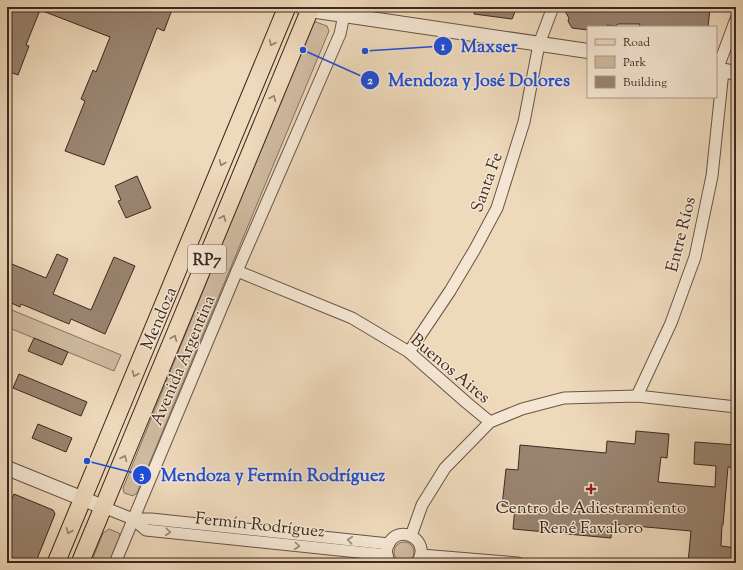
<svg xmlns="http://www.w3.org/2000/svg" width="743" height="570" viewBox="0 0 743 570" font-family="'Sorts Mill Goudy',serif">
  <rect width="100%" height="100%" fill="#eed9bb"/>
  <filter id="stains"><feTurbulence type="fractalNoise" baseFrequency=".005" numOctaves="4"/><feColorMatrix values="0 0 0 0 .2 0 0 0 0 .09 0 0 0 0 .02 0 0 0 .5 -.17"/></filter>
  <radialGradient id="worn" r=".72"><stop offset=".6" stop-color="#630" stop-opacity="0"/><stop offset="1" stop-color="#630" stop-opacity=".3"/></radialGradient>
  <!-- green -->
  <g fill="#d0bba0" stroke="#867260">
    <polygon points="316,22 327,26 329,31 137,493 133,496 124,493 123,488 311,25"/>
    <polygon points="7,308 121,355 114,371 7,327"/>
    <polygon points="109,529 119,533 121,540 112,563 91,563 103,533"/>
    <circle cx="404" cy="552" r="10"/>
  </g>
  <!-- building -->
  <g fill="#998470" stroke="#3c281f">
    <polygon points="7,7 173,7 164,31 157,28 104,165 65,151 85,101 81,99 93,70 96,72 110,37 40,10 26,45 29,46 18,75 7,71"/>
    <polygon points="475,7 517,7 512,19 474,14"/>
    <polygon points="568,7 641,7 672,11 673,7 703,7 710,8 708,27 639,27 640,24 618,24 616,26 607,25 607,27 588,27 588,30 572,28 568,21 569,18 566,13"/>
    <polygon points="137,176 151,208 126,218 118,201 121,200 115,186"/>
    <polygon points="57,254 68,259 53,294 91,310 114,257 135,266 105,334 71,319 69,324 21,304 20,307 7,301 7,262 46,278"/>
    <polygon points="34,338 68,352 62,365 28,351"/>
    <polygon points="19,374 87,402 81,416 13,388"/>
    <polygon points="38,424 72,438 66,452 32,438"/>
    <polygon points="636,431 669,434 667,458 661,457 658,482 715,487 716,466 694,464 695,442 736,445 736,468 728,467 723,525 722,525 721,546 736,548 736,563 688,563 691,531 612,524 611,538 513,529 515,507 502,506 506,469 518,470 520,445 606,453 607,441 635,444"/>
    <polygon points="14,494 53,510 55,514 37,559 29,563 7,563 7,510"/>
  </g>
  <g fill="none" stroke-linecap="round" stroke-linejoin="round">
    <defs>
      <g id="minor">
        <polyline points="717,70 736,19"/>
        <polyline points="237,271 352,318 409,352 467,403 490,422"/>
        <polyline points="409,352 450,291 475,249 497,208 524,122 539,44 553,7"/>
        <polyline points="637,396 671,323 695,257 712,176 723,71"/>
        <polyline points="103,507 133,519 146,530 387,555"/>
        <polyline points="133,519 151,519 389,544"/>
        <polyline points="411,536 422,505 445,468 490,422 522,409 564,398 637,396 736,407"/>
        <polyline points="421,555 518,563"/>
        <polyline points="115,563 237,271 340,34 344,15"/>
        <path d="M 390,563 C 387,557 385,552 388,545 C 398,522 433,540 417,563"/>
      </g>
      <g id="tertiary">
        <polyline points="302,7 310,10 588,51"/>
        <polyline points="716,69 736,73"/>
        <polyline points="7,468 103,507"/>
      </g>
      <g id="primary">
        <polyline points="56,563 287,7"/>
        <polyline points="80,563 311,7"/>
      </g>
    </defs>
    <!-- minor casing -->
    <use href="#minor" stroke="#685446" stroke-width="13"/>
    <!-- tertiary casing -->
    <use href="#tertiary" stroke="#685446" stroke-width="16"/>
    <!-- primary casing -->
    <use href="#primary" stroke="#3c281f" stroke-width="19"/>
    <!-- minor -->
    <use href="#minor" stroke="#f4e6d3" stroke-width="11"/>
    <!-- tertiary -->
    <use href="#tertiary" stroke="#f4e6d3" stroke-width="14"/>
    <!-- primary -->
    <use href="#primary" stroke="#eed9bb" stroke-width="17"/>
  </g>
  <!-- one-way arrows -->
  <defs><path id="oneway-chevron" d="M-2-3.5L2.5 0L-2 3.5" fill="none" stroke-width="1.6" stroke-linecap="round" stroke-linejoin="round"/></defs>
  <g stroke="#95806d">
    <use href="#oneway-chevron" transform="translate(272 43) rotate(113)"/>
    <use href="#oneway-chevron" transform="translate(273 98) rotate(-67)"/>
    <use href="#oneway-chevron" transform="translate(222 163) rotate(113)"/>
    <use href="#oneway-chevron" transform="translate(223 218) rotate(-67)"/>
    <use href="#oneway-chevron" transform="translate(174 338) rotate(-67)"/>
    <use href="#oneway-chevron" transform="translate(135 374) rotate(113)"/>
    <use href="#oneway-chevron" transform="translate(124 458) rotate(-67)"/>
    <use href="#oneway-chevron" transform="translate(69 531) rotate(113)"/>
  </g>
  <g stroke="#988779">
    <use href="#oneway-chevron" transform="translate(168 532) rotate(6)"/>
    <use href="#oneway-chevron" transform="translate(350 540) rotate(-174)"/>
    <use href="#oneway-chevron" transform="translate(297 546) rotate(6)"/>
  </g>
  <!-- markers -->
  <path fill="#8f2418" stroke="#f4e6d3" stroke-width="1.5" d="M589 483h4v4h4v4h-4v4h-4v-4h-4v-4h4z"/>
  <g text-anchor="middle" stroke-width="3" stroke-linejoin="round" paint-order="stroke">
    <!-- shield labels -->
    <rect fill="#f4e6d3" stroke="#736155" stroke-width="1" x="188" y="245" width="38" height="28" rx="3"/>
    <g font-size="16" font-weight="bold" fill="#3c281f">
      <text x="207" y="265">RP7</text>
    </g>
    <!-- street labels -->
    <g font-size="17" fill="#3c281f" stroke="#f4e6d3">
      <text transform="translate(486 182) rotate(-70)" y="6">Santa Fe</text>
      <text transform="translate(680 234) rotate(-76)" y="6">Entre Ríos</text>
      <text transform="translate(158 318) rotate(-67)" y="6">Mendoza</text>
      <text transform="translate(182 360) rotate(-67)" y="6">Avenida Argentina</text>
      <text transform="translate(451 368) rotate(40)" y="6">Buenos Aires</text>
      <text transform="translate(260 524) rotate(6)" y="6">Fermín Rodríguez</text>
    </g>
    <!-- poi labels -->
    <g font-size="17" fill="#3c281f" stroke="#f4e6d3">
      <text x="591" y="513">Centro de Adiestramiento<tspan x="591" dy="20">René Favaloro</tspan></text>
    </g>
  </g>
  <!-- callouts -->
  <path fill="none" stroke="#1d4ed8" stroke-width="1.5" d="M365 51L443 46M303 50L370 80M87 461L142 475"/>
  <g fill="#1d4ed8" stroke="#f4e6d3" stroke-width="1.5">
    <circle cx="365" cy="51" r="4"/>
    <circle cx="303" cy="50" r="4"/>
    <circle cx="87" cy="461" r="4"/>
    <circle cx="443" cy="46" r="10"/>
    <circle cx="370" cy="80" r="10"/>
    <circle cx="142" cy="475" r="10"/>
  </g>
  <g font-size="12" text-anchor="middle" font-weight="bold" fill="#fff">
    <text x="443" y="50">1</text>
    <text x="370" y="84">2</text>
    <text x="142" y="479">3</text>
  </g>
  <g font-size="18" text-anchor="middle" font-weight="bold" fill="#1d4ed8" stroke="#f4e6d3" stroke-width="3" stroke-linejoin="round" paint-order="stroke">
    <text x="489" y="52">Maxser</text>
    <text x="479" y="86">Mendoza y José Dolores</text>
    <text x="273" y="481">Mendoza y Fermín Rodríguez</text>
  </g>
  <!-- margin -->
  <rect width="743" height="570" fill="none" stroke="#eed9bb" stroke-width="24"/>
  <rect x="8" y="8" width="727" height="554" fill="none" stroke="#3c281f" stroke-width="2"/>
  <rect x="12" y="12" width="719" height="546" fill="none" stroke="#3c281f"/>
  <!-- legend -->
  <rect x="587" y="26" width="130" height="72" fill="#f4e6d3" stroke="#aa9a8b"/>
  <rect x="595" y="39" width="20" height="6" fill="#eed9bb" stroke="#aa9a8b"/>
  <text x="623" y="46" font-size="12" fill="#3c281f">Road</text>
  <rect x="595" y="56" width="20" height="12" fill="#d0bba0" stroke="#aa9a8b"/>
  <text x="623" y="66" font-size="12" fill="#3c281f">Park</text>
  <rect x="595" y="76" width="20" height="12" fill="#998470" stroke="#aa9a8b"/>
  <text x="623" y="86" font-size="12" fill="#3c281f">Building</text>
  <rect width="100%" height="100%" filter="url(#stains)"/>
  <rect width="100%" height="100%" fill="url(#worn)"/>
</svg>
